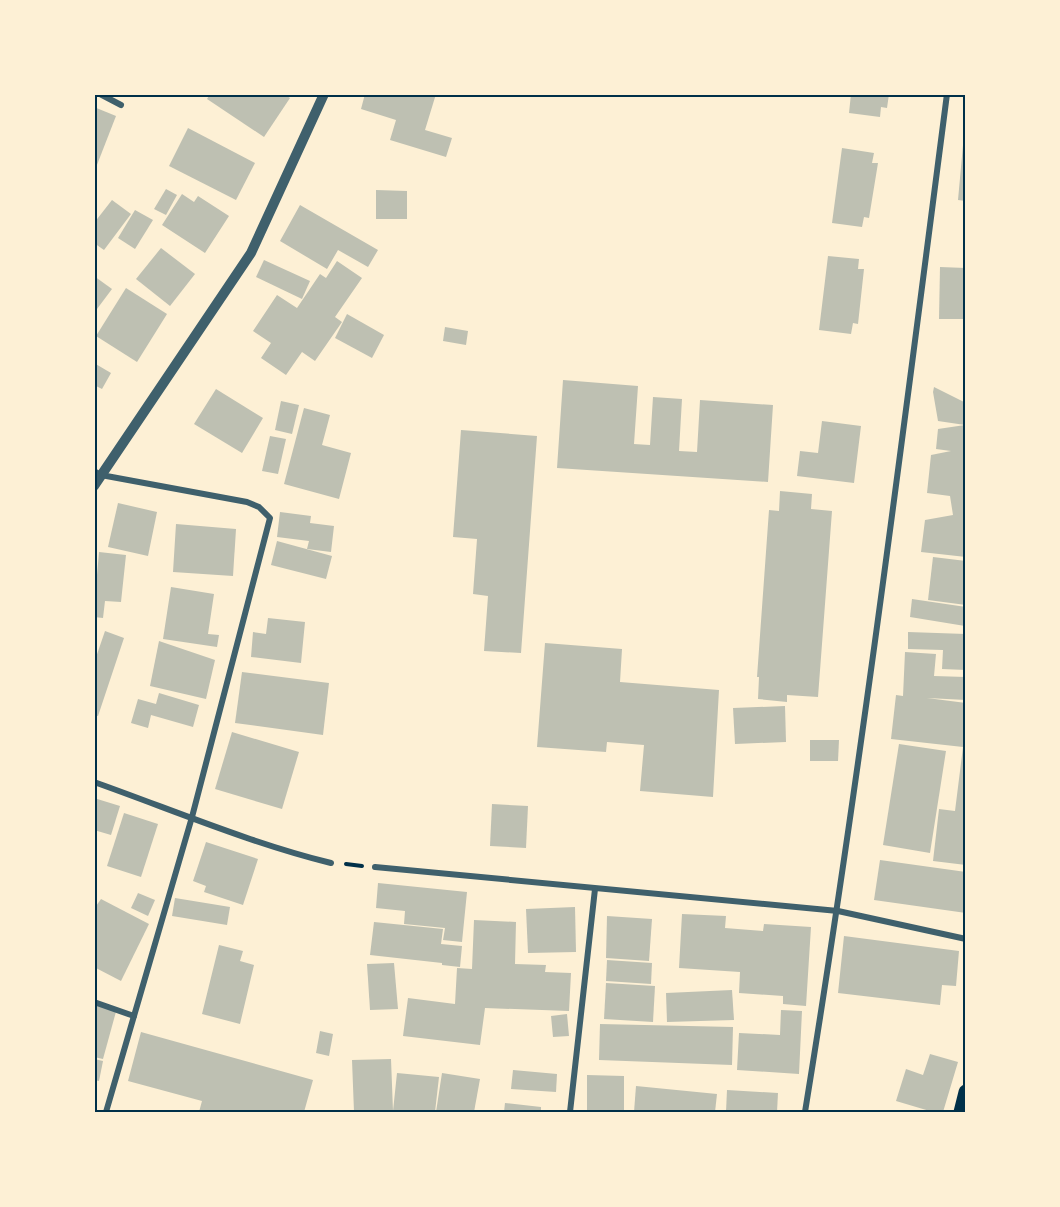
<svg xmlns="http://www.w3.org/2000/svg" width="1060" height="1207" viewBox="0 0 1060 1207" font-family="'Sofia Sans Condensed',sans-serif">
  <rect width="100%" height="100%" fill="#fdf0d5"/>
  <!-- building -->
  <g fill="#bec0b2">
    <polygon points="210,94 284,94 290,98 264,137 207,99"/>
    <polygon points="365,94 436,94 425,130 452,138 446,157 390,140 396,120 361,109"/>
    <polygon points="851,94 889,94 887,108 881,107 880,117 849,113"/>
    <polygon points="94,107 116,116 95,170 94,170"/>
    <polygon points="188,128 255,163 236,200 169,166"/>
    <polygon points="963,145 966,146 966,201 958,200"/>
    <polygon points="842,148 874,153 872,163 878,163 869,218 864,217 862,227 832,223"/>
    <polygon points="166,189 177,195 166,215 154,209"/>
    <polygon points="376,190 407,191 407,219 376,219"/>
    <polygon points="182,194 194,202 198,196 229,216 205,253 162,225"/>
    <polygon points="112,200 131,214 104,250 94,243 94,223"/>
    <polygon points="300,205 378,250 368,267 338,250 327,269 280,241"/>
    <polygon points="135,210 153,220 135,249 118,238"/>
    <polygon points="161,248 195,274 170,306 136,279"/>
    <polygon points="828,256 859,259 858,269 864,269 858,324 853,323 851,334 819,330"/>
    <polygon points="264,260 310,281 302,299 256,277"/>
    <polygon points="337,261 362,278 335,317 342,322 315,361 302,352 286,375 261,358 271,343 253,331 277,295 297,308 320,274 326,278"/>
    <polygon points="940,267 966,268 966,319 939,319"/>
    <polygon points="94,276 112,289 94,313"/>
    <polygon points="126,288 167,314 137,362 96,336"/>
    <polygon points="347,314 384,335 372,358 335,338"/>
    <polygon points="445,327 468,331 466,345 443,341"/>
    <polygon points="94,363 111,373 102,389 94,385"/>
    <polygon points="563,380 638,386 634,444 650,445 653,397 682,399 679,451 697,452 700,400 773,405 768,482 557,468"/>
    <polygon points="934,387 966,403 966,557 921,552 925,520 953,515 950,496 927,493 931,455 951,451 936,449 938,429 965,425 938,421 933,392"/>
    <polygon points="216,389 263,418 242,453 194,424"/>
    <polygon points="281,401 299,405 292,434 275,430"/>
    <polygon points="304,408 330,415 322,445 351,453 339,499 284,484"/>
    <polygon points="822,421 861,426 854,483 797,476 800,451 818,453"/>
    <polygon points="461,430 537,436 521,653 484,651 488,596 473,594 477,539 453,537"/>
    <polygon points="270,436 286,439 278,474 262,471"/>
    <polygon points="780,491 812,494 811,509 832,511 818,697 787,695 787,702 758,699 759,677 757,677 769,510 779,511"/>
    <polygon points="118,503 157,512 148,556 108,547"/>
    <polygon points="280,512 311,516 310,523 334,526 331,552 307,549 309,541 277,537"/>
    <polygon points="176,524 236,529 233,576 173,572"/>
    <polygon points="277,541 332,556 326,579 271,565"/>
    <polygon points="99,552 126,555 121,602 105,601 103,618 94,617 94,574 97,575"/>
    <polygon points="933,557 966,561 966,605 928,600"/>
    <polygon points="171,587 214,594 208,634 219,635 217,647 163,639"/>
    <polygon points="912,599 966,607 965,626 910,617"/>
    <polygon points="268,618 305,622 301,663 251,657 253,632 266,634"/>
    <polygon points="105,631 124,638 98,716 94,715 94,663"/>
    <polygon points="908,632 966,634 966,670 942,669 943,650 908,649"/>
    <polygon points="159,641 215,660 206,699 150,686"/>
    <polygon points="545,643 622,649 620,682 719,690 713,797 640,791 644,745 607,742 606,752 537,747"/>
    <polygon points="905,652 936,654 934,676 966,677 966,700 927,698 966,703 966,865 933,861 939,809 955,811 963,747 891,739 896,695 903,696"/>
    <polygon points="242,672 329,683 323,735 235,723"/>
    <polygon points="159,693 199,705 193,727 151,715 148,728 131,723 138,699 156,704"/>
    <polygon points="785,706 786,742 735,744 733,708"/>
    <polygon points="232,732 299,752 282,809 215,789"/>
    <polygon points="810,740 839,740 838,761 810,761"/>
    <polygon points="899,744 946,751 930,853 883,845"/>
    <polygon points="94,798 120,806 111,835 94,830"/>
    <polygon points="492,804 528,806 526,848 490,846"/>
    <polygon points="124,813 158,824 141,877 107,866"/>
    <polygon points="206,842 258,859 243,905 204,892 206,886 193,881"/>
    <polygon points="880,860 966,872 966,913 874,900"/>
    <polygon points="378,883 467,892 462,942 443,940 445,928 404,924 405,911 376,908"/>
    <polygon points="138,893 155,900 148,916 131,908"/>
    <polygon points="175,898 230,907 227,925 172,916"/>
    <polygon points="101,899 149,924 121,981 94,967 94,909"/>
    <polygon points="575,907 576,952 528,953 526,909"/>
    <polygon points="682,914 726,916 725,928 763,931 764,924 811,927 806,1006 783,1004 783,996 739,993 740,972 679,968"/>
    <polygon points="607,916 652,919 649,961 606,958"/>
    <polygon points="474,920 516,922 515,964 546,965 545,972 571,973 569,1011 485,1008 480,1045 403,1036 408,998 455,1004 457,968 472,969"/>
    <polygon points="374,922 443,929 441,944 462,946 460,967 442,965 442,963 370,955"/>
    <polygon points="844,936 959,951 956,986 942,985 940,1005 838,993"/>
    <polygon points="219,945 243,951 240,961 254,965 240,1024 202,1014"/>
    <polygon points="607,960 652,963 651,984 606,981"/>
    <polygon points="394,963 398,1009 370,1010 367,964"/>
    <polygon points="606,983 655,986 653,1022 604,1019"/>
    <polygon points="732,990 734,1020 667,1022 666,993"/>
    <polygon points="94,1002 117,1008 103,1059 94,1057"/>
    <polygon points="781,1010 802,1011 799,1074 737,1070 739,1033 780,1035"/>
    <polygon points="567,1014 569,1036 553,1037 551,1016"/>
    <polygon points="600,1024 733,1027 732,1065 599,1060"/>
    <polygon points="320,1031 333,1034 329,1056 316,1053"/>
    <polygon points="141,1032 313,1080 304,1112 199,1112 202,1101 128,1081"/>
    <polygon points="930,1054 958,1062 943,1112 933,1112 896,1101 906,1069 923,1075"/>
    <polygon points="94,1059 103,1061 99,1081 94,1080"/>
    <polygon points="391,1059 393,1111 397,1073 439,1077 435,1112 354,1112 352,1060"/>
    <polygon points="513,1070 557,1074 556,1092 511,1089"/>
    <polygon points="442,1073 480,1079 474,1112 436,1112"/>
    <polygon points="587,1075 624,1076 624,1112 587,1112"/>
    <polygon points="636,1086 717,1094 715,1112 634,1112"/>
    <polygon points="727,1090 778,1093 777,1112 726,1112"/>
    <polygon points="505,1103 541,1107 541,1112 504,1112"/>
  </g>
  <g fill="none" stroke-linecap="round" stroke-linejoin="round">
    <!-- path -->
    <polyline stroke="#003049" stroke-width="4" points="346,864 362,866"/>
    <!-- minor -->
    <g stroke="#3f606c" stroke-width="6">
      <polyline points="100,94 121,105"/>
      <polyline points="94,471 101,475 247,502 259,507 270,518 192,817 106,1112"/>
      <path d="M 94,782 C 173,810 250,843 331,863"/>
      <polyline points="375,867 838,911 966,939"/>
      <polyline points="94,1002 134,1016"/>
      <polyline points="570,1112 595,889"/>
      <path d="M 805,1112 C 860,774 903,434 947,94"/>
    </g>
    <!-- tertiary -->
    <polyline stroke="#3f606c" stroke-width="10" points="94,486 251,253 324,94"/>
    <!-- primary -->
    <polyline stroke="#003049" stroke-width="15" points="961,1112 966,1092"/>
  </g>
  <!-- border -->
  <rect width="1060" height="1207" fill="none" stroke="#fdf0d5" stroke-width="192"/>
  <rect x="96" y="96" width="868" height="1015" fill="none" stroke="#003049" stroke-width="2"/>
</svg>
